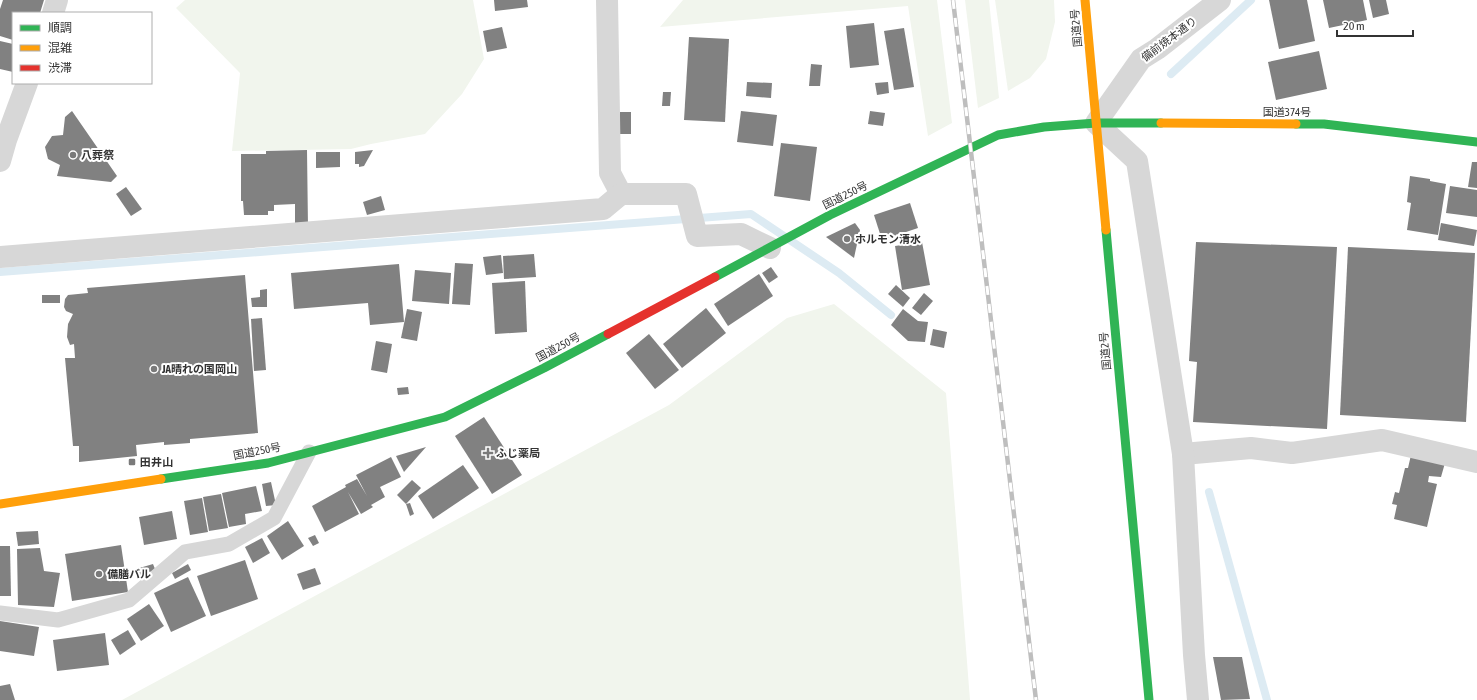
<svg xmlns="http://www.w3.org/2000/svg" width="1477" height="700" viewBox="0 0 1477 700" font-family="'Asap Condensed','Noto Sans JP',sans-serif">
  <rect width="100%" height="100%" fill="#fff"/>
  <!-- green -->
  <g fill="#f1f5ed">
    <polygon points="185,0 473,0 484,59 462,94 425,134 371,144 351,149 232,151 240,73 176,8"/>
    <polygon points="683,0 937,0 952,123 928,136 908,6 660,27"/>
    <polygon points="965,0 989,0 999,98 978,108"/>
    <polygon points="995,0 1054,0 1055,22 1046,59 1030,78 1008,91"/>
    <polygon points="834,304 946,393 970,700 122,700 669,405 787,318"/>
  </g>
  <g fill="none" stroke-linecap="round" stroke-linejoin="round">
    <!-- stream -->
    <g stroke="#ddebf3" stroke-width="8">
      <polyline points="1171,74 1251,0"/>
      <polyline points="0,272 751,214 839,273 891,315"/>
      <polyline points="1209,492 1267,700"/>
    </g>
  </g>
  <!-- building -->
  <g fill="#818181">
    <polygon points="3,0 44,0 40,13 13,13 13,40 0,36 0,9"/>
    <polygon points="494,0 527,0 528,7 495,11"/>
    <polygon points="1269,0 1307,0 1315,41 1279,49"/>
    <polygon points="1323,0 1363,0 1367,20 1329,28"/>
    <polygon points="1369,0 1386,0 1389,14 1373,18"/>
    <polygon points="874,23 879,65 850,68 846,26"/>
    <polygon points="502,27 507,48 487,52 483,31"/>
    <polygon points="904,28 914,87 894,90 884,31"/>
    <polygon points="689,37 729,39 725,122 684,120"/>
    <polygon points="0,41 13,44 13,72 0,69"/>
    <polygon points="1319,51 1327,89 1276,100 1268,62"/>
    <polygon points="811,64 822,65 820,86 809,86"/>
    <polygon points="747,82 772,83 771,98 746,96"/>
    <polygon points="888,82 889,93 877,95 875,83"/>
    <polygon points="663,92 671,92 670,106 662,106"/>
    <polygon points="72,111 117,176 111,182 57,176 60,165 48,159 45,147 52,136 63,135 65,117"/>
    <polygon points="741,111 777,115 773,146 737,142"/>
    <polygon points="870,111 885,113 883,126 868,124"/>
    <polygon points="620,112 631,112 631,134 619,134"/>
    <polygon points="781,143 817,147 810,201 774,196"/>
    <polygon points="307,150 308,228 295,229 295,204 274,205 274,211 268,211 268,215 244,215 243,201 241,201 241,154 266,154 266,151"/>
    <polygon points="373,150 364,166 359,167 359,164 355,164 355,152"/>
    <polygon points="316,152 340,152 340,167 316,168"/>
    <polygon points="1472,162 1477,162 1477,188 1468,187"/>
    <polygon points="1410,176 1430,179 1430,181 1446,184 1438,235 1407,230 1411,203 1407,202"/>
    <polygon points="1450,186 1477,190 1477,217 1446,213"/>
    <polygon points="126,187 142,209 131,216 116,194"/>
    <polygon points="381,196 385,210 367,215 363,202"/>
    <polygon points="910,203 918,228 882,240 874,215"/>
    <polygon points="855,223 860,230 854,258 826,237"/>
    <polygon points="1441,223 1477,230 1474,246 1438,240"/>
    <polygon points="922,242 930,285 902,290 895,246"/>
    <polygon points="1196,242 1337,247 1327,429 1193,422 1197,362 1189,361"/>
    <polygon points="1348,247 1475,253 1466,422 1340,415"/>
    <polygon points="534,254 536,277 504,279 503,256"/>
    <polygon points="501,255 503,273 486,275 483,257"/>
    <polygon points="455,263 473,264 470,305 452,304"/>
    <polygon points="399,264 404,322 370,325 368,303 294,309 291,273"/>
    <polygon points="771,267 778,277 769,283 762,273"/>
    <polygon points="415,270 451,273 449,304 412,301"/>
    <polygon points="759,274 773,296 728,326 714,304"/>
    <polygon points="245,275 258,433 190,439 190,443 164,445 164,442 136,445 137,456 79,462 79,446 73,446 65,358 75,358 74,344 70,345 67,337 68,324 73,314 66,311 64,307 65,299 68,295 88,293 87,288"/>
    <polygon points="525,281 527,332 495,334 492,283"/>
    <polygon points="896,285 910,298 903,307 888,294"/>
    <polygon points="267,289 267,307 252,307 251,298 260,297 260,290"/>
    <polygon points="924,293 933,301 921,315 912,308"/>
    <rect x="42" y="295" width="18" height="8"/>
    <polygon points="706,308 726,333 682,368 663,344"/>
    <polygon points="407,309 422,312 417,341 401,338"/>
    <polygon points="903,309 918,321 928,322 925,342 908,341 891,325"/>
    <polygon points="262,318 266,370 254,371 251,319"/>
    <polygon points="933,329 947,332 944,348 930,345"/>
    <polygon points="649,334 679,370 655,389 626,353"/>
    <polygon points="376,341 392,344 387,373 371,370"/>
    <polygon points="408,387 409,394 398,395 397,388"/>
    <polygon points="484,417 522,475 492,494 455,436"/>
    <polygon points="426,447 404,472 396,456"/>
    <polygon points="1411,455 1445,463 1441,477 1429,476 1428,482 1437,484 1427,527 1394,519 1397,505 1392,504 1395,492 1399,493 1405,468 1408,468"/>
    <polygon points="391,457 401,477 380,487 385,497 371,505 373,507 361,514 348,492 359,514 325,532 312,506 346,487 345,485 357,479 367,496 356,475"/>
    <polygon points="463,465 479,488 433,519 418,496"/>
    <polygon points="412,480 421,488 406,504 397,495"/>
    <polygon points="271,482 276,505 266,506 262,484"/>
    <polygon points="256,486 262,511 245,514 246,524 229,527 222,493"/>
    <polygon points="221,494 228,528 209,531 203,497"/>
    <polygon points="202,498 208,532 190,535 184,501"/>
    <polygon points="410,503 414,514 410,516 406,504"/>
    <polygon points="172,511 177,539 144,545 139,517"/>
    <polygon points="288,521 304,546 282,560 267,536"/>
    <polygon points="38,531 39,544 18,546 16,532"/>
    <polygon points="315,535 319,543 313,546 308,538"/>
    <polygon points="262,538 270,553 253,563 245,547"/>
    <polygon points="121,545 128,592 72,601 65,554"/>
    <polygon points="0,546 10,546 11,596 0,596"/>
    <polygon points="40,548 44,571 60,573 54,607 18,605 17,549"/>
    <polygon points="245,560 258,599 211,616 197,576"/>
    <polygon points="153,564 155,569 139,579 136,569"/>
    <polygon points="188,564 191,570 175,579 172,573"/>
    <polygon points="315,568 321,584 303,590 297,574"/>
    <polygon points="188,577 206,616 171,632 154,593"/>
    <polygon points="149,604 164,626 141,641 127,619"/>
    <polygon points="0,621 39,627 34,656 0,651"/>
    <polygon points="128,630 136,644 120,655 111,640"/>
    <polygon points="105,633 109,665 57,671 53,640"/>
    <polygon points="1213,657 1242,657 1250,699 1221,700"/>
    <polygon points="10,684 15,700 0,700 0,686"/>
  </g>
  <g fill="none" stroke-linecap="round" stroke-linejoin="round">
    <!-- lane -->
    <polyline stroke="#d7d7d7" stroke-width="15" points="0,613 58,620 129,600 185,552 229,544 274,518 309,452"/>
    <!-- street -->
    <g stroke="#d7d7d7" stroke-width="22">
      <polyline points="607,0 610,173 621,194 686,194 697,236 741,234 770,248"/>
      <polyline points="53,13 57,0"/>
      <polyline points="0,161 6,140 27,83"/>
      <polyline points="0,257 603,209 621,194"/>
      <polyline points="1183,454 1251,448 1292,453 1382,440 1477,462"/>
      <polyline points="1198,700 1194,655 1183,454 1137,161 1096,123 1141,59 1157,49 1220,0"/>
    </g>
    <!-- fast -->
    <g stroke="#30b455" stroke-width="9">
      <polyline points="1296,124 1324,124 1477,142"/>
      <polyline points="1106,230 1149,700"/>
      <polyline points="715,277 830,215 998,135 1044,127 1096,123 1161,123"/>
      <polyline points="161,479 268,463 445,417 544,368 608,334"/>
    </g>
    <!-- slow -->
    <g stroke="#ff9f0a" stroke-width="9">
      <polyline points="1085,0 1106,230"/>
      <polyline points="1161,123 1296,124"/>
      <polyline points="0,504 161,479"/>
    </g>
    <!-- jam -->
    <polyline stroke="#e5322d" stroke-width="9" points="608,334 715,277"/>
    <defs>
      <polyline id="rail" points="953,0 1036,700"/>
    </defs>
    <!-- rail casing -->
    <use href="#rail" stroke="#bebebe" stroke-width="4.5"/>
    <!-- rail -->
    <use href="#rail" stroke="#fff" stroke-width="3" stroke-dasharray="9" stroke-linecap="butt"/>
  </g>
  <!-- markers -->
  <g fill="#7a7a7a" stroke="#fff" stroke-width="1.5">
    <circle cx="73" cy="155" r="4"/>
    <circle cx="847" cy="239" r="4"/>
    <circle cx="154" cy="369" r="4"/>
    <path d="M486 447h4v4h4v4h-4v4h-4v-4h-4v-4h4z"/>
    <rect x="128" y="458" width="8" height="8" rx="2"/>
    <circle cx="99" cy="574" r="4"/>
  </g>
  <g text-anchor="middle" stroke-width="4" stroke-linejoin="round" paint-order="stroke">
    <!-- street labels -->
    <g font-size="11" fill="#333" stroke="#fff">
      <text transform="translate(1076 28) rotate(-95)" y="4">国道2号</text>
      <text transform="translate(1169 39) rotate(-37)" y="4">備前焼本通り</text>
      <text x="1287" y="116">国道374号</text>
      <text transform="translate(845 195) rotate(-26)" y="4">国道250号</text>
      <text transform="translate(558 347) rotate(-28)" y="4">国道250号</text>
      <text transform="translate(1105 351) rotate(-95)" y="4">国道2号</text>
      <text transform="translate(257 451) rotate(-11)" y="4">国道250号</text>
    </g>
    <!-- poi labels -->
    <g font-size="11" font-weight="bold" fill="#333" stroke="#fff" text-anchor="start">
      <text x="81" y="159">八葬祭</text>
      <text x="855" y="243">ホルモン清水</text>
      <text x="162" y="373">JA晴れの国岡山</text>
      <text x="496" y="457">ふじ薬局</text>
      <text x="140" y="466">田井山</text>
      <text x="107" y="578">備膳バル</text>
    </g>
  </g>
  <!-- legend -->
  <rect x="12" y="12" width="140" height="72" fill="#ffffff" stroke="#adadad"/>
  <rect x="20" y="25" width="20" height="6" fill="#30b455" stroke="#adadad"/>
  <text x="48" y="32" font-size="12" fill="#333333">順調</text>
  <rect x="20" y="45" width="20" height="6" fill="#ff9f0a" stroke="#adadad"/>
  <text x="48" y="52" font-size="12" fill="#333333">混雑</text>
  <rect x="20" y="65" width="20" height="6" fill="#e5322d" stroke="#adadad"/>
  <text x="48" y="72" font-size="12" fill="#333333">渋滞</text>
  <!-- scale -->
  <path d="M1337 30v6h76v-6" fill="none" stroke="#333333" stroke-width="2"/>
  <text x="1343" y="30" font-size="12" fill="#333333" stroke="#ffffff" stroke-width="3" paint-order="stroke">20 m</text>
</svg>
